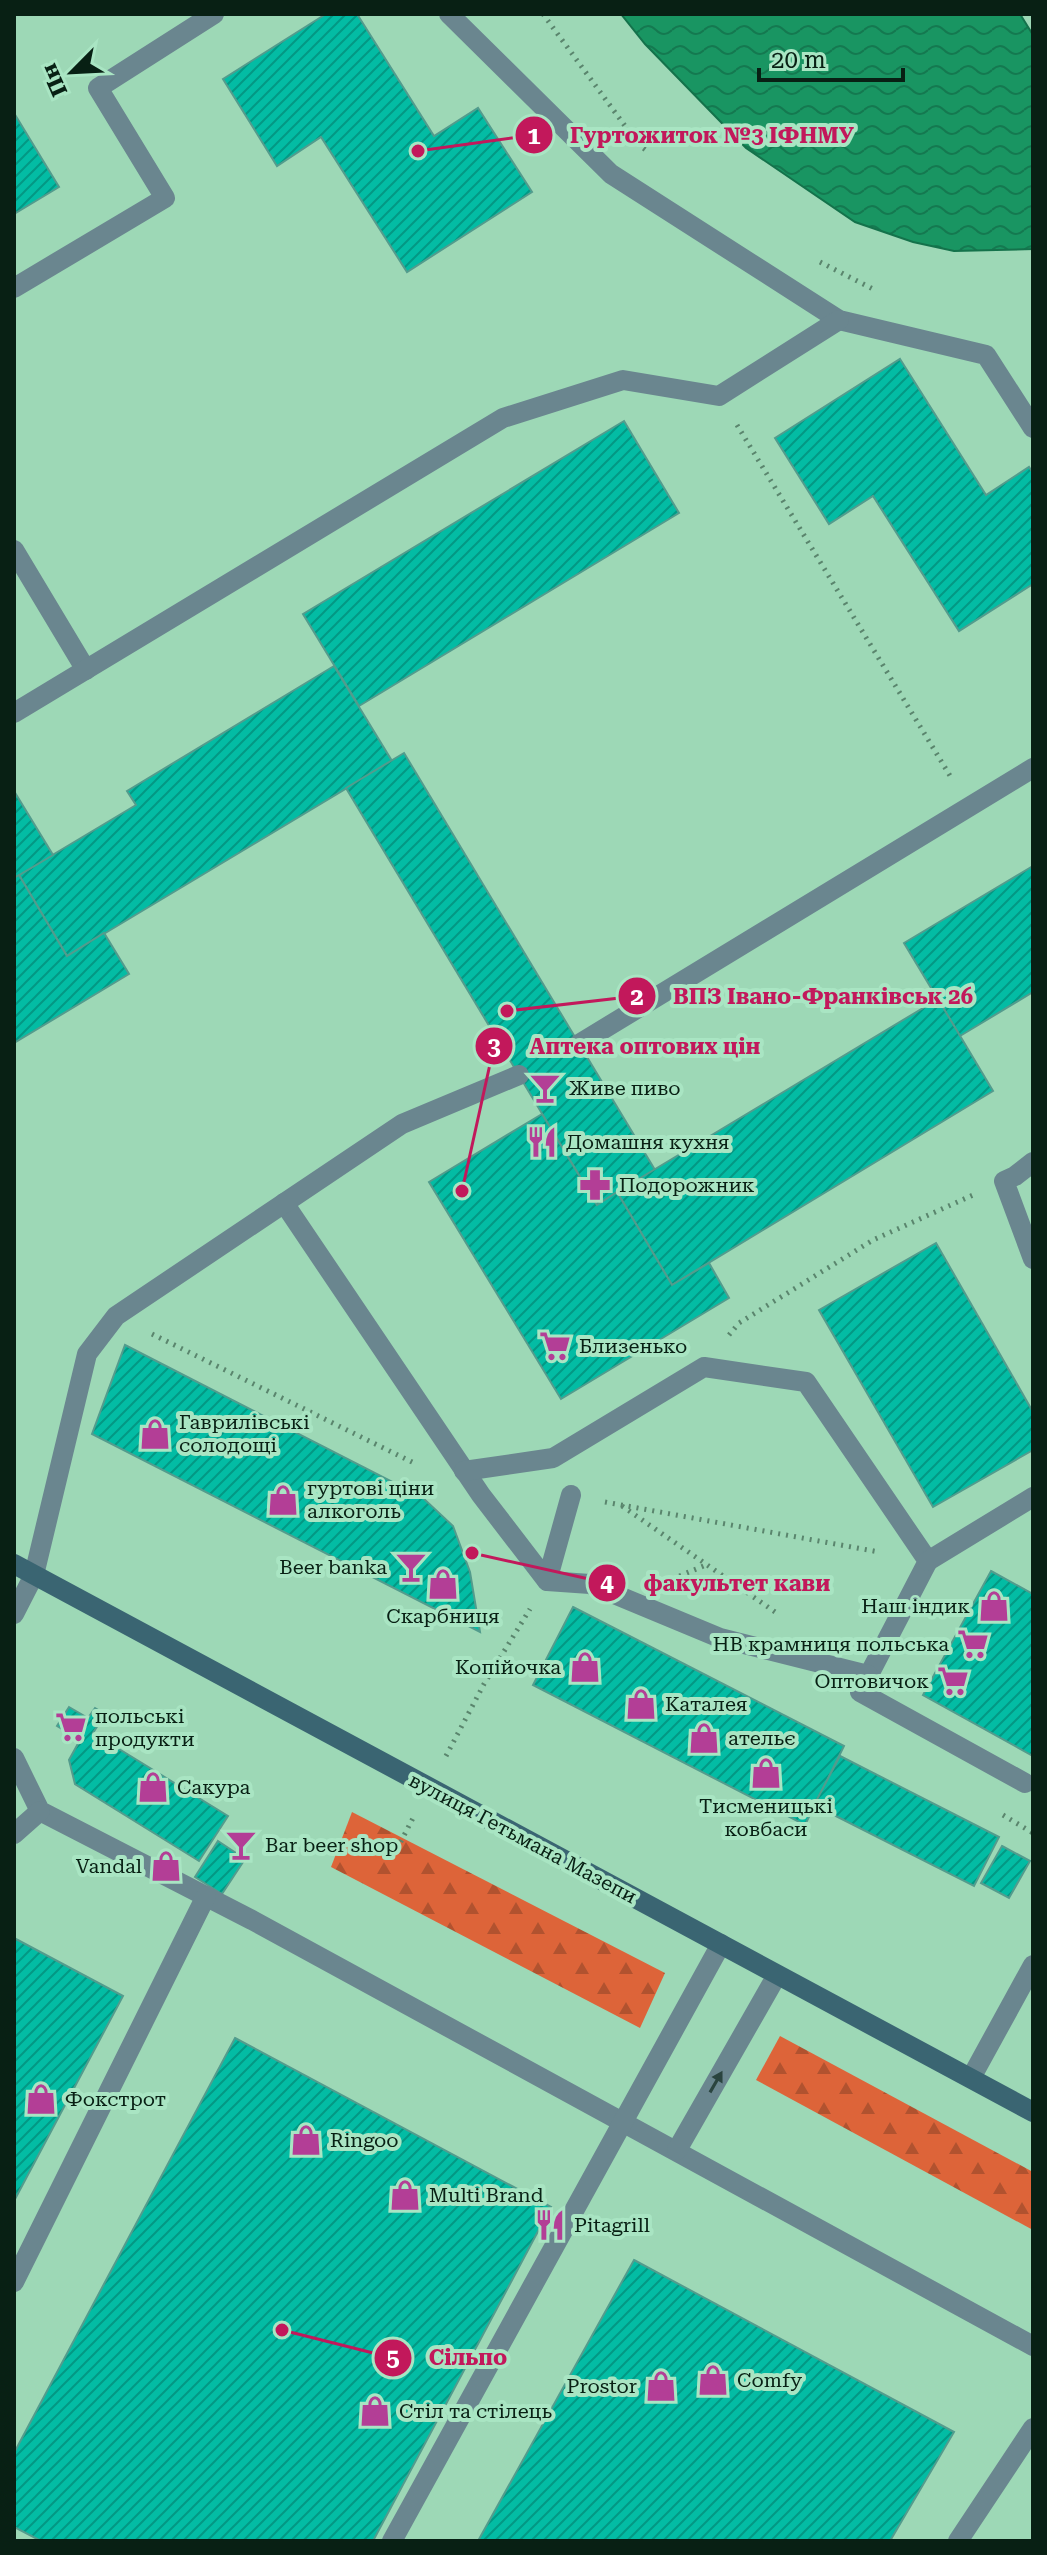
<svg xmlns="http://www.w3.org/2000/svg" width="1047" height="2555" viewBox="0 0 1047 2555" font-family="'Roboto Serif',serif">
  <defs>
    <pattern id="forest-firs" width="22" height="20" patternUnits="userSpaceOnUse" patternTransform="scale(2)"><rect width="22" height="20" fill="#dd6439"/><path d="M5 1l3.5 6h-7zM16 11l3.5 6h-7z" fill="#b1522f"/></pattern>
    <pattern id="water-waves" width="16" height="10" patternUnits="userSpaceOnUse" patternTransform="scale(2)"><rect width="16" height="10" fill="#199562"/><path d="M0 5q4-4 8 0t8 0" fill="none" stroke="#147950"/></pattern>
    <pattern id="building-hatch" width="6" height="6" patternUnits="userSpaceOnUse" patternTransform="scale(2)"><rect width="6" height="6" fill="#03bca4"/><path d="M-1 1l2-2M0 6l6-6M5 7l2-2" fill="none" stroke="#039884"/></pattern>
  </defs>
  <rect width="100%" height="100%" fill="#9dd8b6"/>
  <!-- forest -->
  <g fill="url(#forest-firs)">
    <polygon points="352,1812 665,1973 640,2028 331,1867"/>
    <polygon points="780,2036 1033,2172 1033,2230 756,2080"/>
  </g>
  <!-- water -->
  <polygon fill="url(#water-waves)" stroke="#14724b" stroke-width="2" points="621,14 1020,14 1033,35 1033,249 954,251 913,242 855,222 746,148 645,44"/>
  <!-- building -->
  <g fill="url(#building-hatch)" stroke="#539c8d" stroke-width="2">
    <polygon points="326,14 357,14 434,136 478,108 532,192 407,272 321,137 277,166 223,79"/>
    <polygon points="14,113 59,187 14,214"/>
    <polygon points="900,359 986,495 1029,467 1033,473 1033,584 959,631 873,496 829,524 775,438"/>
    <polygon points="624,421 679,513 359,706 303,614"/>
    <polygon points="334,666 392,761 67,956 19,875 136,805 127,791"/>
    <polygon points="404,753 655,1170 597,1205 346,788"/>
    <polygon points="14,791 53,855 14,878"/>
    <polygon points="1033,866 1033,992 960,1036 904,943"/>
    <polygon points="19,875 67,956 104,933 129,974 14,1043 14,878"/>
    <polygon points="938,999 993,1091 672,1285 617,1192"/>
    <polygon points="542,1114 597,1205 617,1192 672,1285 709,1263 729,1298 561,1399 429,1182"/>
    <polygon points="936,1243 1033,1412 1033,1450 933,1507 819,1310"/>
    <polygon points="125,1345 422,1497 453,1526 470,1572 480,1632 92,1434"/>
    <polygon points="991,1571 1033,1594 1033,1756 923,1695"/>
    <polygon points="573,1607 844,1746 805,1825 533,1685"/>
    <polygon points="69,1707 88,1718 95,1708 105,1714 93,1733 228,1816 199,1861 75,1784 69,1760 80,1740 57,1726"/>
    <polygon points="840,1756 999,1837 974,1886 814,1805"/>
    <polygon points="218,1841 245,1859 222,1894 195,1877"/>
    <polygon points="1002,1846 1030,1861 1009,1898 981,1883"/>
    <polygon points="14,1938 123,1996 14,2201"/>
    <polygon points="235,2038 551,2207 373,2541 41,2541 14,2527 14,2453"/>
    <polygon points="634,2260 954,2432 890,2541 478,2541"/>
  </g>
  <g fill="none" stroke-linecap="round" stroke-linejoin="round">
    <!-- path -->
    <g stroke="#5a856d" stroke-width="5" stroke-dasharray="2 6" stroke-linecap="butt">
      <polyline points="543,14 639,145 647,151"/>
      <polyline points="820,262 875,290"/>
      <polyline points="737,425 952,779"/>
      <polyline points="152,1334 416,1464"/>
      <polyline points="729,1335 739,1323 873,1240 973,1195"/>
      <polyline points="605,1502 879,1552"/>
      <polyline points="622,1506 778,1614"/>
      <polyline points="672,1579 706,1565"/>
      <polyline points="446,1756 484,1684 530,1609"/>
      <polyline points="1003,1815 1033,1833"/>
      <polyline points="397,1849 413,1818"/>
    </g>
    <!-- service -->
    <g stroke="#6a868f" stroke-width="20">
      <polyline points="449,14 611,174 839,320 986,355 1033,428"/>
      <polyline points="14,288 165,198 98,88 214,14"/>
      <polyline points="14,550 86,670"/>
      <polyline points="14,713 503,418 623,380 719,396 839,320"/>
      <polyline points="579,1044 1033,768"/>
      <polyline points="1033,1162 1015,1176 1004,1181 1033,1259"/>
      <polyline points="284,1203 481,1495 547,1581 571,1495"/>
      <polyline points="464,1471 553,1458 704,1367 806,1382 928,1561 860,1692 1025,1783"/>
      <polyline points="928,1561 1033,1497"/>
      <polyline points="547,1581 590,1584 720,1638 868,1675"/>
      <polyline points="14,1614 34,1575 87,1354 116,1316 402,1124 519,1075"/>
      <polyline points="14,1758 40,1811 252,1920 1033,2346"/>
      <polyline points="14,1834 40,1811"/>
      <polyline points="971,2078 1033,1965"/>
      <polyline points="677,2150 777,1975"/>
      <polyline points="14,2282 206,1896"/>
      <polyline points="392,2541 721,1944"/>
      <polyline points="958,2541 1033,2428"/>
    </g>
    <!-- secondary -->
    <polyline stroke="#3a6572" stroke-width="20" points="14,1564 1033,2112"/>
  </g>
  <!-- one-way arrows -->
  <defs><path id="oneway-solid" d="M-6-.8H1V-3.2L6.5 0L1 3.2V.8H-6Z" transform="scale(2)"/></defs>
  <use fill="#2a443f" href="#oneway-solid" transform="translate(716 2082) rotate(-60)"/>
  <!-- icons -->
  <defs>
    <symbol id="bar-bare" viewBox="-9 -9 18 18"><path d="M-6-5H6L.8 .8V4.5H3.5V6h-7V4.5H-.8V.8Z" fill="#b33e96" stroke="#a9e5c3" stroke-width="2.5" paint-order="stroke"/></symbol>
    <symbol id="restaurant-bare" viewBox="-9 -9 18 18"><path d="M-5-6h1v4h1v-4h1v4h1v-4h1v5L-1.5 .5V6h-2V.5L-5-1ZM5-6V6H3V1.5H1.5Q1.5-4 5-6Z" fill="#b33e96" stroke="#a9e5c3" stroke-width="2.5" paint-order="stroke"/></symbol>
    <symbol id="pharmacy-bare" viewBox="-9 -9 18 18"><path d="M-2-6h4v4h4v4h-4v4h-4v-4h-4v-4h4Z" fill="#b33e96" stroke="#a9e5c3" stroke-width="2.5" paint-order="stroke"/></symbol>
    <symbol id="supermarket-bare" viewBox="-9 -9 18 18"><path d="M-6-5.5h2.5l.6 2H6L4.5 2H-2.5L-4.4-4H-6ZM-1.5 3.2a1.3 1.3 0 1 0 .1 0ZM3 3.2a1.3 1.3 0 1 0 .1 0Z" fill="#b33e96" stroke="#a9e5c3" stroke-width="2.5" paint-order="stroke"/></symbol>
    <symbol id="shop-bare" viewBox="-9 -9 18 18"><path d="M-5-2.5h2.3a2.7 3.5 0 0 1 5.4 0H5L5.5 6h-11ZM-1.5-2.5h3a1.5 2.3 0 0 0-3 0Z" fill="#b33e96" stroke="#a9e5c3" stroke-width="2.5" paint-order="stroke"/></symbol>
  </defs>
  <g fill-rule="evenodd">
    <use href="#bar-bare" x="523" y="1066" width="44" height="44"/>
    <use href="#restaurant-bare" x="520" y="1120" width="44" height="44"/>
    <use href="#pharmacy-bare" x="573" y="1163" width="44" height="44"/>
    <use href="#supermarket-bare" x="533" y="1324" width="44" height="44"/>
    <use href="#shop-bare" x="133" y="1412" width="44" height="44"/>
    <use href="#shop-bare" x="261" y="1478" width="44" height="44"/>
    <use href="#bar-bare" x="389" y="1545" width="44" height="44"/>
    <use href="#shop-bare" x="421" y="1562" width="44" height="44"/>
    <use href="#shop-bare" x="972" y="1584" width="44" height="44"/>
    <use href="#supermarket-bare" x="951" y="1622" width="44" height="44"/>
    <use href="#shop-bare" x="563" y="1645" width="44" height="44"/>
    <use href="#supermarket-bare" x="931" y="1659" width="44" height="44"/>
    <use href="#shop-bare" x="619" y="1682" width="44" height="44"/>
    <use href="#supermarket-bare" x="49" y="1705" width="44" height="44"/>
    <use href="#shop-bare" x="682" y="1716" width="44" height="44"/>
    <use href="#shop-bare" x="744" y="1751" width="44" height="44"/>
    <use href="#shop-bare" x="131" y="1765" width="44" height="44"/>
    <use href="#bar-bare" x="219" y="1823" width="44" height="44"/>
    <use href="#shop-bare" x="144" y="1844" width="44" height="44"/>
    <use href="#shop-bare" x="19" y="2077" width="44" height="44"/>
    <use href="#shop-bare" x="284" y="2118" width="44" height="44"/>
    <use href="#shop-bare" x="383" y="2173" width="44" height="44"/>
    <use href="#restaurant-bare" x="528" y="2203" width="44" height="44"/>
    <use href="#shop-bare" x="691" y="2358" width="44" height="44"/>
    <use href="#shop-bare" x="639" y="2364" width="44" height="44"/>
    <use href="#shop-bare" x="353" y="2389" width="44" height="44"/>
  </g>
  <g text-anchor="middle" stroke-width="8" stroke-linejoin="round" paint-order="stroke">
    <!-- poi labels -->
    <g font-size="20" fill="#082014" stroke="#a9e5c3" text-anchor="start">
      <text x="569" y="1095">Живе пиво</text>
      <text x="566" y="1149">Домашня кухня</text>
      <text x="619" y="1192">Подорожник</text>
      <text x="579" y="1353">Близенько</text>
      <text x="179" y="1429">Гаврилівські<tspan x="179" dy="23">солодощі</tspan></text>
      <text x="307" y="1495">гуртові ціни<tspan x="307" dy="23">алкоголь</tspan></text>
      <text x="387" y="1574" text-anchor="end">Beer banka</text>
      <text x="970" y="1613" text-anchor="end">Наш індик</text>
      <text x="443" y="1623" text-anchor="middle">Скарбниця</text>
      <text x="949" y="1651" text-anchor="end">НВ крамниця польська</text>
      <text x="561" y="1674" text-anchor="end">Копійочка</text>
      <text x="929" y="1688" text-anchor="end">Оптовичок</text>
      <text x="665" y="1711">Каталея</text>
      <text x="95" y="1723">польські<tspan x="95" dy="23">продукти</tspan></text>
      <text x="728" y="1745">ательє</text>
      <text x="177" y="1794">Сакура</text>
      <text x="766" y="1813" text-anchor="middle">Тисменицькі<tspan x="766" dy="23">ковбаси</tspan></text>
      <text x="265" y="1852">Bar beer shop</text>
      <text x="142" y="1873" text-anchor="end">Vandal</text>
      <text x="65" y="2106">Фокстрот</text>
      <text x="330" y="2147">Ringoo</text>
      <text x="429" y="2202">Multi Brand</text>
      <text x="574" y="2232">Pitagrill</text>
      <text x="737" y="2387">Comfy</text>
      <text x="637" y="2393" text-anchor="end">Prostor</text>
      <text x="399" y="2418">Стіл та стілець</text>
    </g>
    <!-- street labels -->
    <g font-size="20" fill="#082014" stroke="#a9e5c3">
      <text transform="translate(523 1838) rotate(28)" y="7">вулиця Гетьмана Мазепи</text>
    </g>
  </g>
  <!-- callouts -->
  <path fill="none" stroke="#c2185b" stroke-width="3" d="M418 151L534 135M507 1011L637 996M462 1191L494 1046M472 1553L607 1583M282 2330L393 2358"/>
  <g fill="#c2185b" stroke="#a9e5c3" stroke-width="3">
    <circle cx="418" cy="151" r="8"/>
    <circle cx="507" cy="1011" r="8"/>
    <circle cx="462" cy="1191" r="8"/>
    <circle cx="472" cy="1553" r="8"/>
    <circle cx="282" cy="2330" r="8"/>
    <circle cx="534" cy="135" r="20"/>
    <circle cx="637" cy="996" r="20"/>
    <circle cx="494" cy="1046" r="20"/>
    <circle cx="607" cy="1583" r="20"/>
    <circle cx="393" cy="2358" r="20"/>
  </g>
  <g font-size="24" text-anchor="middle" font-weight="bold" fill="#fff">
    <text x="534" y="144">1</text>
    <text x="637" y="1005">2</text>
    <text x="494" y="1055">3</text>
    <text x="607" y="1591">4</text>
    <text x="393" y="2366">5</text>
  </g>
  <g font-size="22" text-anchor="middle" font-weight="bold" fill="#c2185b" stroke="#a9e5c3" stroke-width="8" stroke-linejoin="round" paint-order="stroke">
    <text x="712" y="143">Гуртожиток №3 ІФНМУ</text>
    <text x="823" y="1004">ВПЗ Івано-Франківськ 26</text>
    <text x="645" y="1054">Аптека оптових цін</text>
    <text x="737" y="1591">факультет кави</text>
    <text x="468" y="2365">Сільпо</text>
  </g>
  <!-- border -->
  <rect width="1047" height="2555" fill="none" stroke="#082014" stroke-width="32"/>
  <!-- north arrow -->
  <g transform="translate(72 72) rotate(246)" stroke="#a9e5c3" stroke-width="6" paint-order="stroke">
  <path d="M0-6L14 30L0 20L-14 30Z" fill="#082014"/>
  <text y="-12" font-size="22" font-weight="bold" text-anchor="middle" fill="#082014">Пн</text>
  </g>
  <!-- scale -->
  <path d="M759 68v12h144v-12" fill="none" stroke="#082014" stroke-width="4"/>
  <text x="771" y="68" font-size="24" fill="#082014" stroke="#a9e5c3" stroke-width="6" paint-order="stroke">20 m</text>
</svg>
